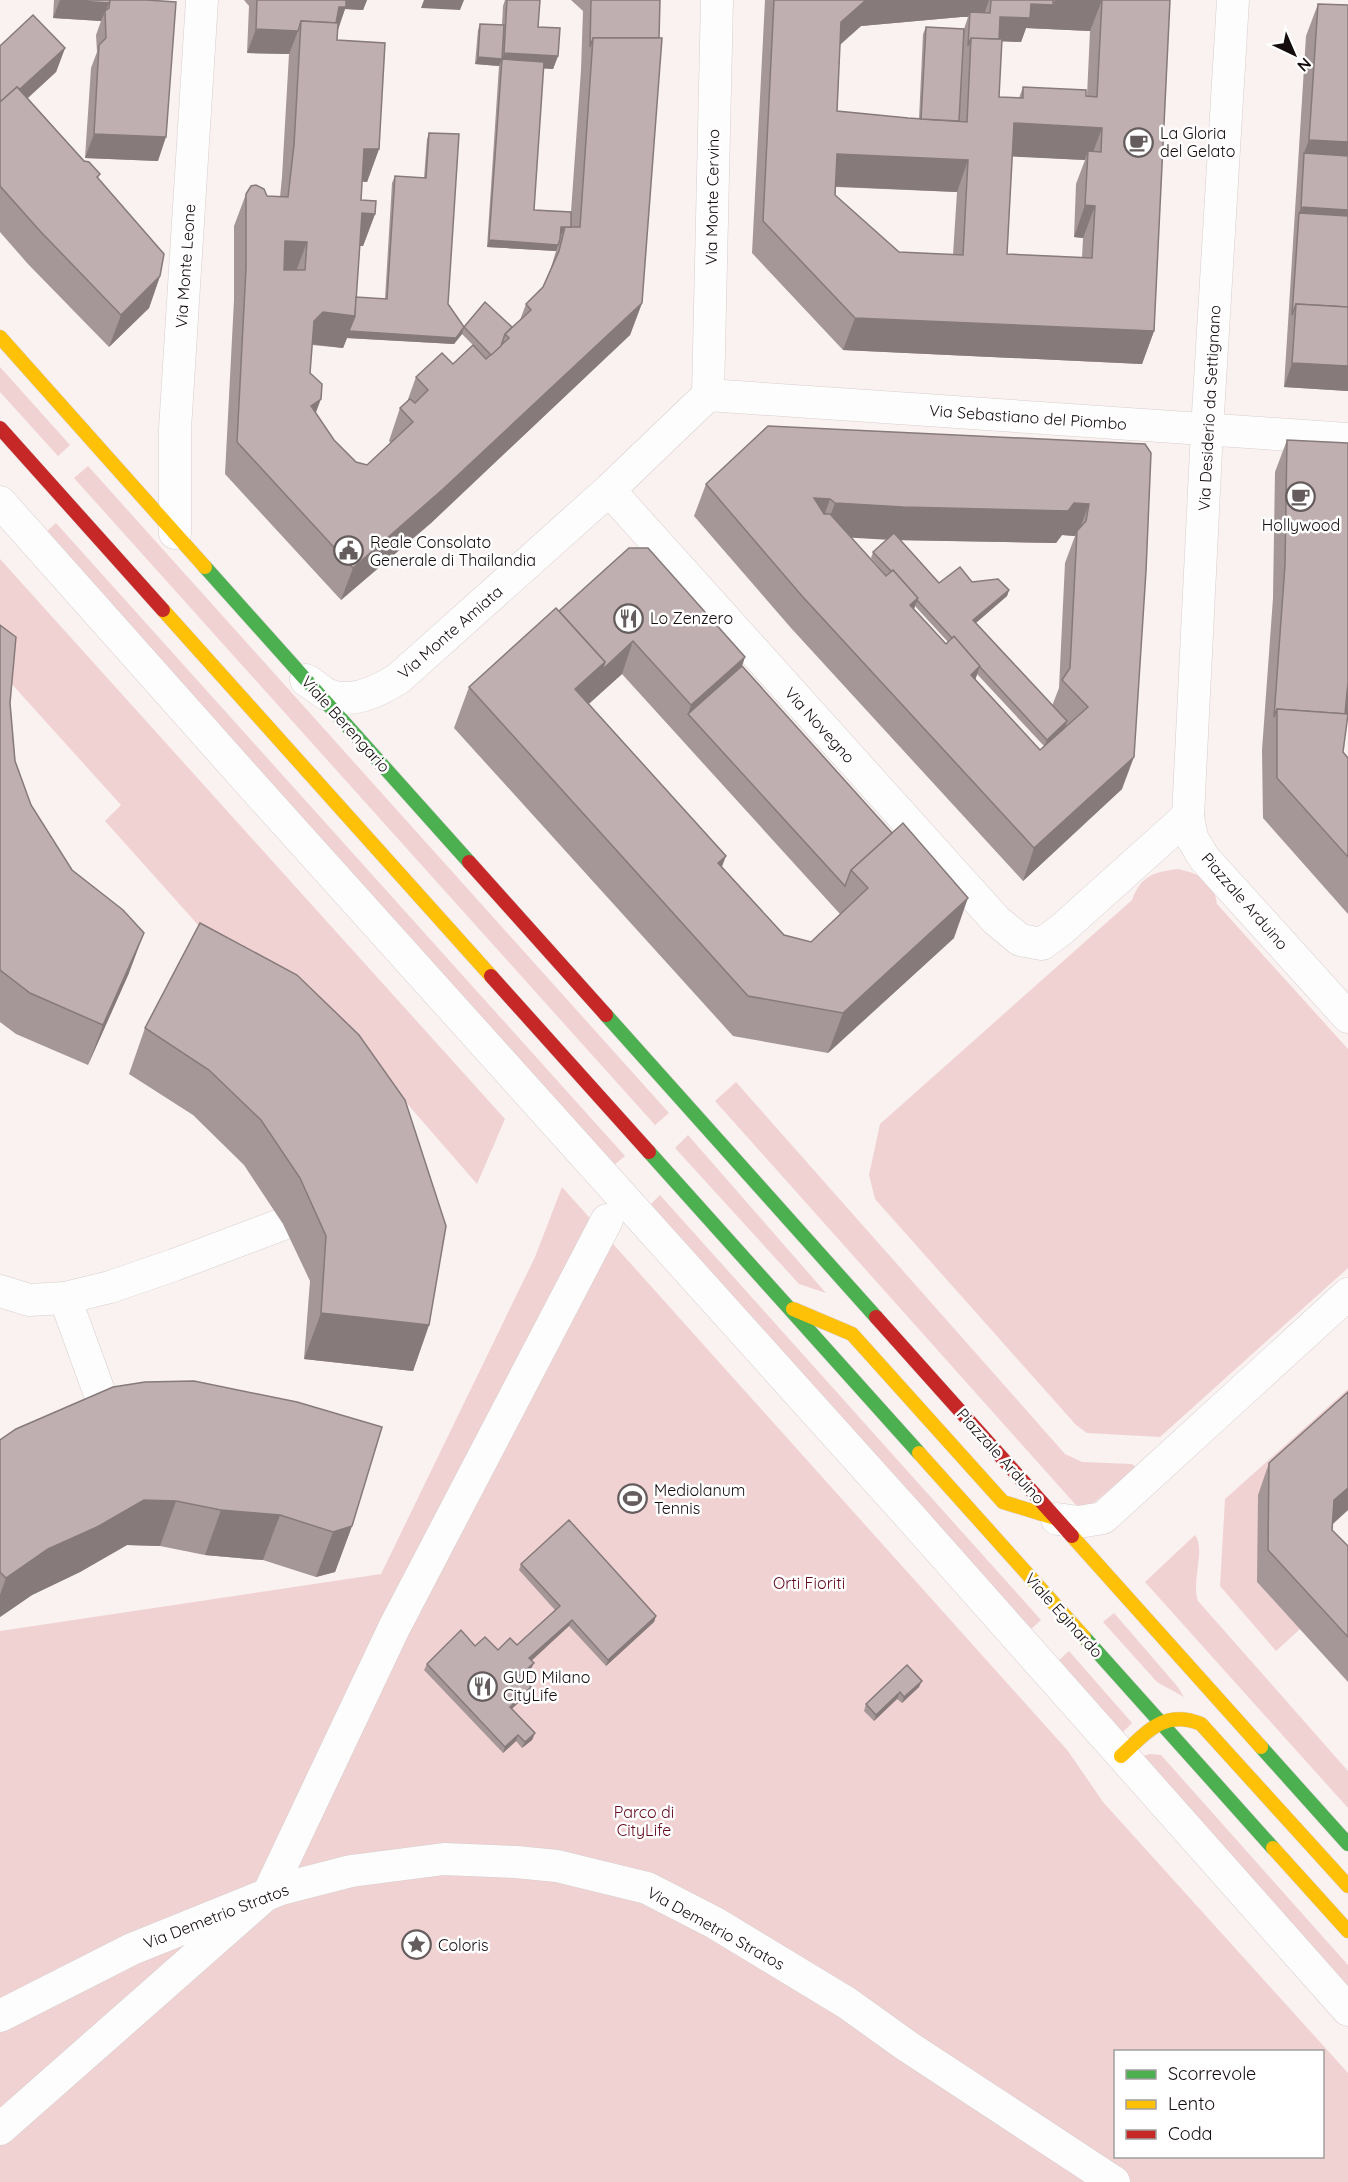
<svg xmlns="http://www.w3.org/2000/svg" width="1348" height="2182" viewBox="0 0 1348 2182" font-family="Quicksand,sans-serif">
  <rect width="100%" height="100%" fill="#faf1f1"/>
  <!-- green -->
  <g fill="#f1d2d2" fill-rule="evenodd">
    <polygon points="0,367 70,445 58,456 0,392"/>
    <polygon points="88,466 669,1113 655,1125 74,478"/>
    <polygon points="56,523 625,1156 613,1166 45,533"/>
    <polygon points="0,559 505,1119 477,1184 305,986 276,1012 105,821 121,805 0,671"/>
    <path d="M 1178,869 C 1200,874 1214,880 1217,904 L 1348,1049 L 1348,1268 L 1160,1437 L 1087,1433 L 1076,1425 L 875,1199 L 869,1175 L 880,1124 L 1132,900 C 1141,876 1153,872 1178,869 Z"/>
    <polygon points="736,1082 1065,1454 1082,1462 1132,1464 1136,1467 1089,1507 1082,1508 1075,1504 715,1101"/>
    <polygon points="688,1135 826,1293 799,1284 675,1148"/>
    <path d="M 562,1187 L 1068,1751 L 1103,1802 L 1348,2073 L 1348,2182 L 0,2182 L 0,1631 L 381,1574 L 535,1257 ZM 1116,2052 L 1322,2052 L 1322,2156 L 1116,2156 Z"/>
    <polygon points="660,1195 1041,1620 1028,1632 648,1207"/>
    <polygon points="1348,1389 1348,1414 1257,1582 1300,1629 1276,1651 1220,1586 1225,1499"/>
    <path d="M 1195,1535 C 1206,1549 1191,1582 1198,1601 L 1348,1771 L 1348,1808 L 1145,1582 Z"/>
    <polygon points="1114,1613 1177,1686 1184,1697 1157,1682 1103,1622"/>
    <polygon points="1069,1651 1132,1723 1120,1735 1056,1663"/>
    <polygon points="1150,1754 1161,1755 1348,1965 1348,1990 1140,1757"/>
  </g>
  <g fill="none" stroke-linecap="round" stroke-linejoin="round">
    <defs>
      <g id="street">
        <polyline points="1233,0 1207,430 1188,816 1192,838 1204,858 1348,1017"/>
        <polyline points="708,395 1348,439"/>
        <polyline points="708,395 717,0"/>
        <polyline points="609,490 996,920 1020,940 1042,944 1061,930 1188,816"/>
        <polyline points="0,502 259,793 915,1522 1348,2010"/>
        <polyline points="175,533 175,429 202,0"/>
        <path d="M 306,680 C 313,684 319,690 326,694 C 350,705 379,691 399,678 L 609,490 L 708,395"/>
        <polyline points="0,1291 29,1300 65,1298 110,1287 174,1265 283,1224"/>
        <polyline points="65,1298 113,1430"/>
        <polyline points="1057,1519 1079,1522 1103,1518 1348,1294"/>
        <polyline points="0,2016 132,1949 281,1889 351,1871 444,1859 516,1862 557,1866 647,1888 715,1923 847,2003 907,2046 1114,2182"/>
        <polyline points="0,2129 269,1892 394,1628 607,1220"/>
      </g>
      <g id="fast">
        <polyline points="205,567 469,862"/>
        <polyline points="606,1015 876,1317"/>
        <polyline points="649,1152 919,1453"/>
        <polyline points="1084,1637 1273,1848"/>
        <polyline points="1261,1747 1348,1844"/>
      </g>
      <g id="slow">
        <polyline points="0,337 205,567"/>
        <polyline points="163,610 491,976"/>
        <polyline points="793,1309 852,1334 1003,1502 1055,1518"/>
        <polyline points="919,1453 1084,1637"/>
        <polyline points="1072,1536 1261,1747"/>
        <path d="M 1121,1756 C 1147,1732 1164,1709 1201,1724 L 1348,1886"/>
        <polyline points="1273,1848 1348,1931"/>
      </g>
      <g id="jam">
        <polyline points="0,428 163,610"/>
        <polyline points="469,862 606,1015"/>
        <polyline points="491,976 649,1152"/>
        <polyline points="876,1317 1072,1536"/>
      </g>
    </defs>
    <!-- street casing -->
    <use href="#street" stroke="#d7cece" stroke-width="33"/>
    <!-- fast casing -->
    <use href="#fast" stroke="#d7cece" stroke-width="15"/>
    <!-- slow casing -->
    <use href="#slow" stroke="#d7cece" stroke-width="15"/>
    <!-- jam casing -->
    <use href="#jam" stroke="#d7cece" stroke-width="15"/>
    <!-- street -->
    <use href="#street" stroke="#fefdfd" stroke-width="32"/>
    <!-- fast -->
    <use href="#fast" stroke="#4caf50" stroke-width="14"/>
    <!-- slow -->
    <use href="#slow" stroke="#ffc107" stroke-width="14"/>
    <!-- jam -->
    <use href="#jam" stroke="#c62828" stroke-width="14"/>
  </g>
  <!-- wall -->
  <g fill="#a59697" fill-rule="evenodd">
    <polygon points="54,0 147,0 158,161 85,158 91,68 97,52 96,35 101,21 53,18"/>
    <path d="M 244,0 L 367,0 L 363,10 L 345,9 L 337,30 L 337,40 L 379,149 L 367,182 L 362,181 L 361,200 L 375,214 L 363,246 L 360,246 L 356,297 L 385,299 L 392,183 L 395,176 L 424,178 L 427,139 L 429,133 L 448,304 L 464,327 L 512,327 L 520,320 L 526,304 L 543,287 L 550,271 L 556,251 L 487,247 L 499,66 L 475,64 L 478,30 L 480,24 L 502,25 L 503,6 L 505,0 L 540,0 L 538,27 L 558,56 L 553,69 L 543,68 L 534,210 L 571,212 L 581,70 L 583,11 L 571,0 L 660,0 L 642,303 L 630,335 L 431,523 L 341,600 L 225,474 L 234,300 L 234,226 L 246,194 L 280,197 L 282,177 L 289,54 L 247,53 L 249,6 ZM 462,334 L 473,345 L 453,364 L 416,377 L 407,402 L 400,408 L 389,441 L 391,443 L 367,465 L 356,462 L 334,440 L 316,413 L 310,373 L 312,345 L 343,348 L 347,338 L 454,344 Z"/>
    <path d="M 765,0 L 1170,0 L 1154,331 L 1142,364 L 843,350 L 752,253 ZM 961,17 L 968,17 L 964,29 L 926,27 L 923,34 L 919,119 L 837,111 L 840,45 L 861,26 ZM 1026,28 L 1090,31 L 1087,96 L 1023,87 L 1019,98 L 999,97 L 1002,41 L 1021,42 ZM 1012,156 L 1085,160 L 1076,184 L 1074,237 L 1083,238 L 1082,258 L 1007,254 ZM 836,187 L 957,192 L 953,255 L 899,252 L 835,195 Z"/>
    <polygon points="1318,4 1348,391 1284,387 1306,36"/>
    <polygon points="0,46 65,48 56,72 28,98 84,161 100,174 98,178 160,276 149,308 109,347 28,264 0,232"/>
    <polygon points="1287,440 1343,752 1348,758 1348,914 1263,818 1262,750 1273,598 1275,472"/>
    <path d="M 1145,444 L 1122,789 L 1023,881 L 791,628 L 694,516 L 706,484 ZM 1062,535 L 1075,536 L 1065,563 L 1059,688 L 1052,706 L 976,623 L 1007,596 L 1009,590 L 972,582 L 939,583 L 900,540 L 1056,543 ZM 851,537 L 887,539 L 873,552 L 871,558 L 886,576 ZM 915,606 L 948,642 L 946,644 L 914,609 ZM 977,674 L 1044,746 L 1040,750 L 975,679 Z"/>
    <path d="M 559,611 L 745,657 L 742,666 L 954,938 L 828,1053 L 733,1036 L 454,728 L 469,687 ZM 622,674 L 840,914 L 811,942 L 784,935 L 722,867 L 588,704 Z"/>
    <polygon points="0,625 10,703 15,761 31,805 129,973 88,1065 16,1034 0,1022"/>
    <polygon points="200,923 429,1325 413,1371 304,1359 310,1281 283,1224 244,1165 193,1115 129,1074 145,1028"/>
    <polygon points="1348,1392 1348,1510 1333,1524 1332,1530 1348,1546 1348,1682 1257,1582 1258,1495 1269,1463"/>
    <polygon points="0,1440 352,1526 335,1572 316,1577 263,1560 205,1555 160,1546 127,1545 80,1572 32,1595 0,1617"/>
    <polygon points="521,1564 656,1616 654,1622 606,1666 569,1626 531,1660 531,1669 522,1677 531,1687 529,1693 512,1709 535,1733 532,1740 522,1748 516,1741 503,1753 424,1670 427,1664 475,1646 498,1650 517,1645 555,1610 519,1570"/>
    <polygon points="907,1665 919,1687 902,1703 897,1699 874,1721 864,1711 866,1704"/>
  </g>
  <!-- shaded-wall -->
  <g fill="#867a7b">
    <polygon points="60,0 109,3 101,21 53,18"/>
    <polygon points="346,0 367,0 363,10 345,9 338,30 331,31 339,7"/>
    <polygon points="424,0 464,0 460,10 421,8"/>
    <polygon points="866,0 989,0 983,18 970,12 968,17 961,17 861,26 829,54 841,22"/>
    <polygon points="1055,0 1102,0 1090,31 1026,28 1021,42 992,41 1000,17 1031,4 1053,5"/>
    <polygon points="256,29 298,31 289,54 247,53"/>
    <polygon points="65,48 56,72 0,123 0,107"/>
    <polygon points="504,53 558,56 553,69 501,66 502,59"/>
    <polygon points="478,57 502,59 499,66 475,64"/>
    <polygon points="1014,123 1102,128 1090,160 1088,151 1085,160 1002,156"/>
    <polygon points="94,134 166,137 158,161 85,158"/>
    <polygon points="1309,140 1348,142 1348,175 1304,153"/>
    <polygon points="364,149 379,149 367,182 352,181"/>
    <polygon points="837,154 968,160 957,192 825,186"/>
    <polygon points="1085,205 1095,206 1083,238 1074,237"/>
    <polygon points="1301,207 1348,210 1348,229 1299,213"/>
    <polygon points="362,213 375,214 363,246 350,246"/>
    <polygon points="561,227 565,228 562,234 559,234"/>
    <polygon points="489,240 558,245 556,251 487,247"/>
    <polygon points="285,241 307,242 295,274 274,273"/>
    <polygon points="160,276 149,308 109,347 121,315"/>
    <polygon points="642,303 630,335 431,523 341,600 353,568"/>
    <polygon points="323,312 464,327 462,334 454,344 347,338 343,348 311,344 314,321"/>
    <polygon points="855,318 1154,331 1142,364 843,350"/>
    <polygon points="1292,363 1348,366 1348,391 1284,387"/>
    <polygon points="321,399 309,431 311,406"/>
    <polygon points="814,498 830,499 819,531"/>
    <polygon points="835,503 1074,503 1089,504 1077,536 1077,531 1075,536 1062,535 1056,543 891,540 823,536"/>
    <polygon points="1009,590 1007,596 971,627 973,620"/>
    <polygon points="918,598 906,630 910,605"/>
    <polygon points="633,641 622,674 591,702 602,670"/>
    <polygon points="745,657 733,690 688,714 691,705"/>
    <polygon points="605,662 591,702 560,730 575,689"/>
    <polygon points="980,666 969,698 971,675"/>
    <polygon points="1348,682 1348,715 1336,714"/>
    <polygon points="1067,721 1065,728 1044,747 1047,740"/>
    <polygon points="1134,757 1122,789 1023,881 1034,848"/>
    <polygon points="726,856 711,896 718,863"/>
    <polygon points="968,898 954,938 828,1053 843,1013"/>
    <polygon points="144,933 129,973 88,1065 103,1025"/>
    <polygon points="321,1313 429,1325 413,1371 304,1359"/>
    <polygon points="1348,1488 1348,1510 1322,1533 1334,1500"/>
    <polygon points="144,1500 176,1501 160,1546 127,1545 80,1572 32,1595 0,1617 0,1595 6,1578 48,1549"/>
    <polygon points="221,1510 280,1515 263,1560 205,1555"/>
    <polygon points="352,1526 335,1572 316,1577 333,1532"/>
    <polygon points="656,1616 654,1622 606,1666 608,1660"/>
    <polygon points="572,1620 569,1626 527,1665 529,1658"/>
    <polygon points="534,1663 531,1669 518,1681 520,1675"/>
    <polygon points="922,1681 919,1687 902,1703 904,1697"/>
    <polygon points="531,1687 529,1693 507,1713 510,1707"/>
    <polygon points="900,1692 897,1699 874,1721 876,1715"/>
    <polygon points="535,1733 532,1740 522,1748 525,1742"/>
    <polygon points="518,1735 516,1741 503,1753 505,1747"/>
  </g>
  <!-- building -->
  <g fill="#c0afb0" stroke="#867a7b" stroke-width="1.5" fill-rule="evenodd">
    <polygon points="62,0 110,0 109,3"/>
    <polygon points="110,0 147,0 176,2 166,137 94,134 99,45 106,38 105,11 109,8"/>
    <polygon points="257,0 346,0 346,7 339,7 336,23 301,21 298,31 256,29"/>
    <polygon points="507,0 540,0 538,27 560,28 558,56 504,53"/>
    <polygon points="591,0 660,0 659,38 593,38 590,47"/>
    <path d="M 774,0 L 866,0 L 841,22 L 837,111 L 908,118 L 967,122 L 971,38 L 1002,39 L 999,97 L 1023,98 L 1023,87 L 1086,90 L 1086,96 L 1097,97 L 1102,0 L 1170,0 L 1154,331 L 855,318 L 763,221 ZM 1014,123 L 1102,128 L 1101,152 L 1088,151 L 1085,205 L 1095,206 L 1092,258 L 1007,254 ZM 837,154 L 968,160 L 963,255 L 899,252 L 835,195 Z"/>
    <polygon points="991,0 1053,0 1053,5 1031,4 1030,18 1000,17 999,39 971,38 968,46 970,12 990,13"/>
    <polygon points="1318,4 1348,5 1348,142 1309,140"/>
    <polygon points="33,15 65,48 20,89 17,87 0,102 0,46"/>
    <path d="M 301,21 L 338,23 L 337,40 L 385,43 L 379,149 L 364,149 L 361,200 L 376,201 L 375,214 L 362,213 L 355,316 L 323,312 L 314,321 L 310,373 L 322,384 L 321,399 L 311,406 L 334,440 L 356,462 L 367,465 L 413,422 L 400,408 L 410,399 L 415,403 L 428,390 L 416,377 L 442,353 L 453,364 L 473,345 L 486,359 L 509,338 L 505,334 L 531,310 L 526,304 L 543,287 L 559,251 L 565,227 L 580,227 L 593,38 L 662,38 L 642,303 L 442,490 L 353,568 L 237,442 L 246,268 L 246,194 L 251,186 L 256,185 L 264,189 L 267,196 L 288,197 L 294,145 ZM 285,241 L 307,242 L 305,270 L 284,270 Z"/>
    <polygon points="480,24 504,25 502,59 478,57"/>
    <polygon points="926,27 964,29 959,121 921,119"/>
    <polygon points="502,59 544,62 534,210 571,212 571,227 561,227 560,239 558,245 489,240"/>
    <polygon points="17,87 84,161 89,162 100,174 97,177 164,254 160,276 121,315 40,231 0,186 0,102"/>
    <polygon points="429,133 459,134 448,304 464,327 485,302 512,327 505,334 501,346 491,355 464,327 456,338 349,331 355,316 356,297 387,299 395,176 426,178"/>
    <polygon points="1304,153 1348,156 1348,210 1301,207"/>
    <polygon points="1299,213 1348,216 1348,307 1296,304 1292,315"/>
    <polygon points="1296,304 1348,307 1348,366 1292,363"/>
    <path d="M 768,426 L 1145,444 L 1151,453 L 1146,571 L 1134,757 L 1034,848 L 802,596 L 706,484 ZM 814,498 L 830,499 L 835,503 L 903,507 L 1068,511 L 1074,503 L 1089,504 L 1086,521 L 1077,531 L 1070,668 L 1062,680 L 1088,707 L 1040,750 L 971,675 L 980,666 L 954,636 L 946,644 L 910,605 L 918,598 L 893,570 L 886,576 L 830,514 L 824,514 Z"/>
    <polygon points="1287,440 1348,443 1348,682 1345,714 1277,709 1274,717 1285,565"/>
    <polygon points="894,533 939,583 960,567 972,582 998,579 1009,590 973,620 1067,721 1047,740 980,667 980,666 954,636 952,638 917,600 918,598 893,570 891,571 873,552"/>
    <polygon points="629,548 648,548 745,657 691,705 633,641 602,670 605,662 559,611"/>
    <polygon points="556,608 605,662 575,689 726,856 718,863 784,935 811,942 868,888 851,870 903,823 968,898 843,1013 748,996 469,687"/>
    <polygon points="0,625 16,637 10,703 15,761 31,805 72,870 123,910 144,933 103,1025 30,993 0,970"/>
    <polygon points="742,666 892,833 851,870 845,886 688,714"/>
    <polygon points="1277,709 1348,714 1343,752 1348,758 1348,857 1277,778"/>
    <polygon points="200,923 297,975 359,1035 405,1100 446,1226 429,1325 321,1313 326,1236 300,1178 261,1120 209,1070 145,1028"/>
    <polygon points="194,1381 297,1402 382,1427 352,1526 333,1532 280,1515 221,1510 176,1501 144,1500 97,1527 48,1549 6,1578 0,1572 0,1440 16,1429 113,1387 145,1382"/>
    <polygon points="1348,1392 1348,1488 1334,1500 1332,1530 1348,1546 1348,1637 1268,1550 1269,1463"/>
    <polygon points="569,1520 656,1616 608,1660 572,1620 529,1658 534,1663 520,1675 531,1687 510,1707 535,1733 525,1742 518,1735 505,1747 427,1664 461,1630 475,1646 485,1637 498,1650 510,1638 517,1645 560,1606 521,1564"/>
    <polygon points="907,1665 922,1681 904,1697 900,1692 876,1715 866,1704"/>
  </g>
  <!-- icons -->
  <defs>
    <symbol id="cafe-ring" viewBox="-11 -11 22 22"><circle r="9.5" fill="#fff" stroke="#655c5d" stroke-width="1.5"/><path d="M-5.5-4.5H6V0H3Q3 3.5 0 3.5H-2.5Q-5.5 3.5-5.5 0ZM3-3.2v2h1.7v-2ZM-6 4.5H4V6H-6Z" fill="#655c5d"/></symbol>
    <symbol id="civic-ring" viewBox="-11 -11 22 22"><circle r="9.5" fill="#fff" stroke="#655c5d" stroke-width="1.5"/><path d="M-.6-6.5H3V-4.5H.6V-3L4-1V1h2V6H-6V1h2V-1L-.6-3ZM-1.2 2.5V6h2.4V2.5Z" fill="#655c5d"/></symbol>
    <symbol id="restaurant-ring" viewBox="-11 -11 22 22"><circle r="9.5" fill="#fff" stroke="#655c5d" stroke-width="1.5"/><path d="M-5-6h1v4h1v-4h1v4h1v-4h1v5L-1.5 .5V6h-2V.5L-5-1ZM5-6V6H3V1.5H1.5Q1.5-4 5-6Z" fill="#655c5d"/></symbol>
    <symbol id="stadium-ring" viewBox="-11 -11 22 22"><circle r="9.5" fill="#fff" stroke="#655c5d" stroke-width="1.5"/><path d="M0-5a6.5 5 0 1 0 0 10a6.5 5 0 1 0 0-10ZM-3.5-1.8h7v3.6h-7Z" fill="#655c5d"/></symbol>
    <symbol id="sight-ring" viewBox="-11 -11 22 22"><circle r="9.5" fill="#fff" stroke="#655c5d" stroke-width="1.5"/><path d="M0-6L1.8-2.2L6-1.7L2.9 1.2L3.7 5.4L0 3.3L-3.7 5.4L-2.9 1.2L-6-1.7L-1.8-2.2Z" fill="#655c5d"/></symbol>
  </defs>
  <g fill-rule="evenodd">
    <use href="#cafe-ring" x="1122" y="126" width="33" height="33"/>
    <use href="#cafe-ring" x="1284" y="480" width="33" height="33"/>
    <use href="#civic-ring" x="332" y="534" width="33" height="33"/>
    <use href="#restaurant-ring" x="612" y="602" width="33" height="33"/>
    <use href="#stadium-ring" x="616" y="1482" width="33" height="33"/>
    <use href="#restaurant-ring" x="466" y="1670" width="33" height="33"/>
    <use href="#sight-ring" x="400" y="1928" width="33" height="33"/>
  </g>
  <g text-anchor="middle" stroke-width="5" stroke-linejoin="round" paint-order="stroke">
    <!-- poi labels -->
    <g font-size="16" fill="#150c0d" stroke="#fff" text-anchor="start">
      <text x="1160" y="139">La Gloria<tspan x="1160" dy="18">del Gelato</tspan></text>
      <text x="1301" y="531" text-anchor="middle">Hollywood</text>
      <text x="370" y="548">Reale Consolato<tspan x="370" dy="18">Generale di Thailandia</tspan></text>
      <text x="650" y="624">Lo Zenzero</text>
      <text x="654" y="1496">Mediolanum<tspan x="654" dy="18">Tennis</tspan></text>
      <text x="503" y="1683">GUD Milano<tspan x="503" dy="18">CityLife</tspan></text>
      <text x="438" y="1951">Coloris</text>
    </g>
    <!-- street labels -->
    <g font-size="16" fill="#150c0d" stroke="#fff">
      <text transform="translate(712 197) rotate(-89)" y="6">Via Monte Cervino</text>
      <text transform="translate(185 266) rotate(-86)" y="6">Via Monte Leone</text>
      <text transform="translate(1209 408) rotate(-87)" y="6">Via Desiderio da Settignano</text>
      <text transform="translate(1028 417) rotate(4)" y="6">Via Sebastiano del Piombo</text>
      <text transform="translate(450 632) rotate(-41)" y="6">Via Monte Amiata</text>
      <text transform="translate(346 724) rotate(48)" y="6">Viale Berengario</text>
      <text transform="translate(820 725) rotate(48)" y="6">Via Novegno</text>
      <text transform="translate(1245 901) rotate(49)" y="6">Piazzale Arduino</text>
      <text transform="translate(1001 1456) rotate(48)" y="6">Piazzale Arduino</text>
      <text transform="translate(1064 1615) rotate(48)" y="6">Viale Eginardo</text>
      <text transform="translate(216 1916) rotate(-21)" y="6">Via Demetrio Stratos</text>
      <text transform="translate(716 1928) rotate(29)" y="6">Via Demetrio Stratos</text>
    </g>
    <!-- park labels -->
    <g font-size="16" fill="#630a1e" stroke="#fff">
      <text x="809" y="1589">Orti Fioriti</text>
      <text x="644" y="1818">Parco di<tspan x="644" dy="18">CityLife</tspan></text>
    </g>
  </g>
  <!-- legend -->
  <rect x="1114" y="2050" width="210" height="108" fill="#ffffff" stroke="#a19e9e" stroke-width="1.5"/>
  <rect x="1126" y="2070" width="30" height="9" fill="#4caf50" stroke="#a19e9e" stroke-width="1.5"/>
  <text x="1168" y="2080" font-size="18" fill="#150c0d">Scorrevole</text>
  <rect x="1126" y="2100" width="30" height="9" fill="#ffc107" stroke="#a19e9e" stroke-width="1.5"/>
  <text x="1168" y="2110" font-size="18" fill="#150c0d">Lento</text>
  <rect x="1126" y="2130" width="30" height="9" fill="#c62828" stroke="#a19e9e" stroke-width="1.5"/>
  <text x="1168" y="2140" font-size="18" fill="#150c0d">Coda</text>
  <!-- north arrow -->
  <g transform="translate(1294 54) rotate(136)" stroke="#ffffff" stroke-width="4.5" paint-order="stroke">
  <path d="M0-4.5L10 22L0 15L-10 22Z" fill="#150c0d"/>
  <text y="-9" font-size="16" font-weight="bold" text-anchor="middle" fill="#150c0d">N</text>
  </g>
</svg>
